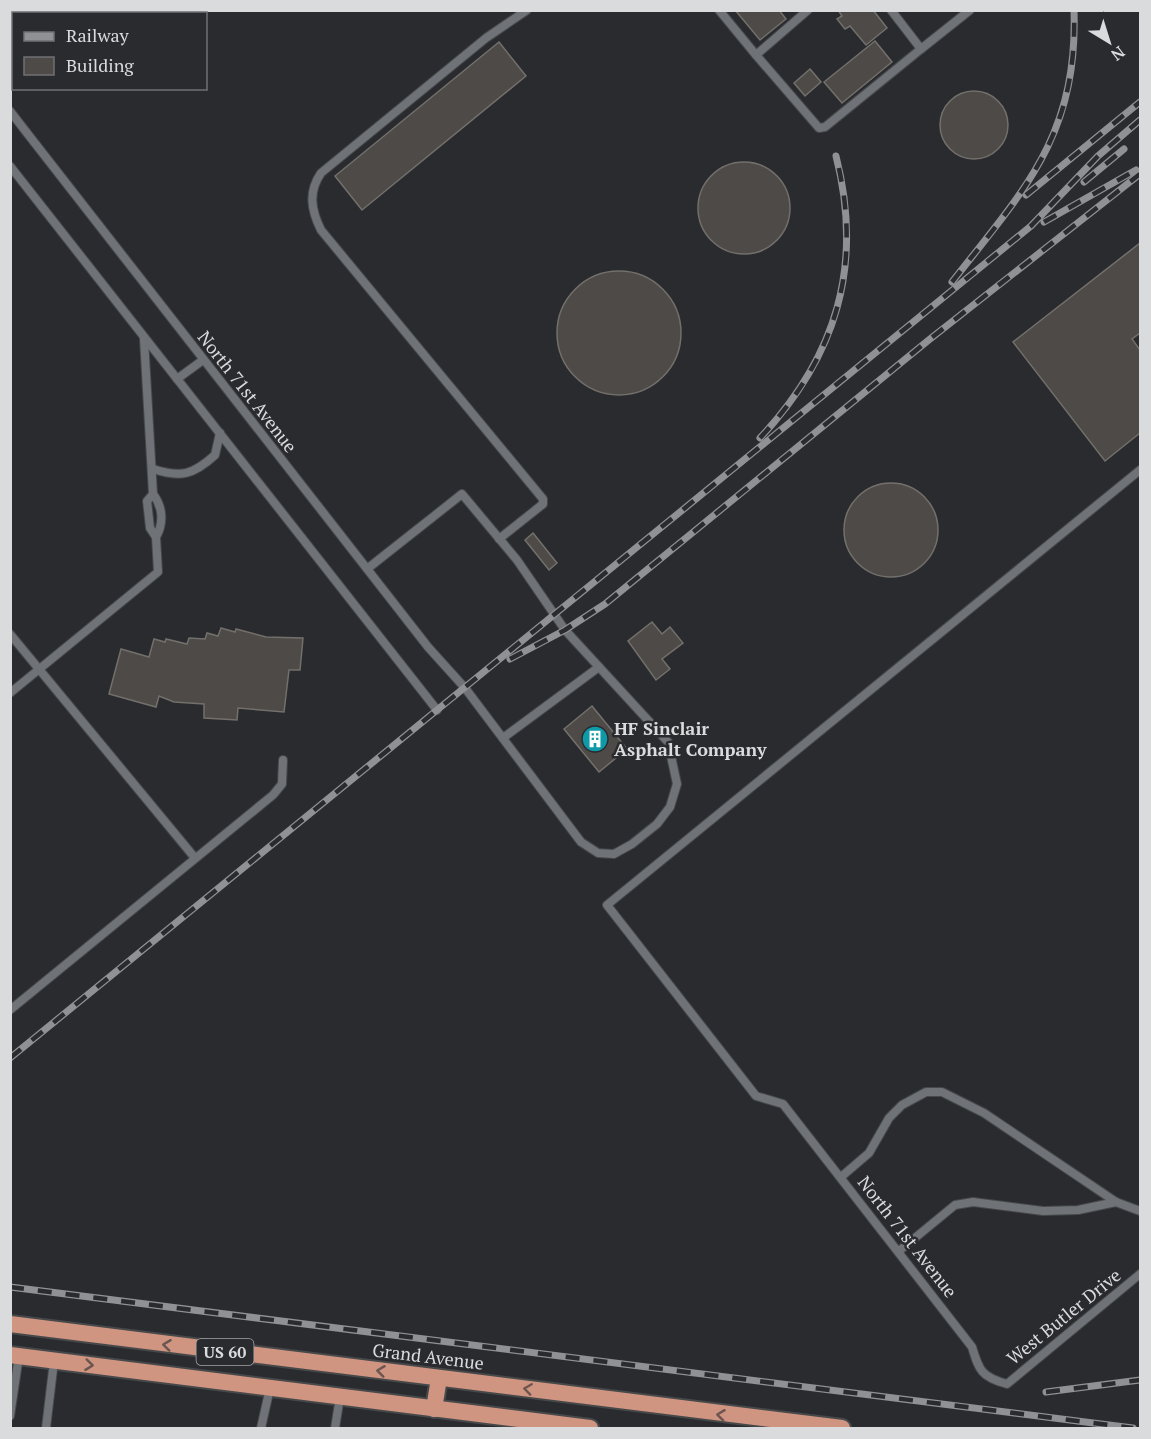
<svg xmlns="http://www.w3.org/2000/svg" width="1151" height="1439" viewBox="0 0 1151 1439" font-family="'PT Serif',serif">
  <rect width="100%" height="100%" fill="#2a2b2f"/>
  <!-- building -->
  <g fill="#4d4a47" stroke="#73706c" stroke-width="1.5">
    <polygon points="735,10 779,10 786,19 760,40"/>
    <polygon points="838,10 873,10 887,28 866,45 850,26 845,29 837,19 842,16"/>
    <polygon points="875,41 892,62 842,103 824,82"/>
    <polygon points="499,42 526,76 362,210 335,176"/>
    <polygon points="810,69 821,82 805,96 794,83"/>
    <circle cx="974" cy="125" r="34"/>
    <circle cx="744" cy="208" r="46"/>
    <polygon points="1140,243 1140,333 1132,339 1140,350 1140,433 1105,461 1013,342"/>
    <circle cx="619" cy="333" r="62"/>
    <circle cx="891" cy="530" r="47"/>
    <polygon points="533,533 557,563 549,570 525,540"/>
    <polygon points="652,622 662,634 670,627 683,643 662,659 670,669 656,680 628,641"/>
    <polygon points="221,628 235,632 236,629 266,637 303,638 300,670 289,670 284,712 238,708 237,720 204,718 204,704 174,702 159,696 156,707 109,694 121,649 149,657 154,639 165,642 166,639 187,644 189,638 205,639 207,633 218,636"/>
    <polygon points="592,706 627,749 599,772 564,729"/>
  </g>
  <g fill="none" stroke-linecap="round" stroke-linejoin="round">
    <defs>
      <g id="service">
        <polyline points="719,10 756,55 808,10"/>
        <polyline points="921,49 970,10"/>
        <polyline points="756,55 819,128 825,127 921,49 891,10"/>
        <polyline points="10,111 27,133 428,647 465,688 581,842 598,853 614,854 632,844 657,824 670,807 677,784 668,742 565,630 517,560 462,494 367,569"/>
        <polyline points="10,166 437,710"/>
        <path d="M 144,339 L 153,494 C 163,507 164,523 156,537"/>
        <polyline points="177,379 203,360"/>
        <path d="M 153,469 C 181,478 193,475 215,455 L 220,433"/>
        <path d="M 1140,470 L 607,905 L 756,1096 L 783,1104 L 972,1347 C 979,1370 981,1377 1007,1384 L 1140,1274"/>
        <path d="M 499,539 L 543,504 L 543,499 L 321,230 C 311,210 308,192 321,173 L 486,38 L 527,10"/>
        <polyline points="10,634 195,858"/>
        <polyline points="10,693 158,572 156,537 150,528 147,501 153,494"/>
        <polyline points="503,738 599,667"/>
        <polyline points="10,1010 273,795 282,784 283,760"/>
        <polyline points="841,1177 869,1153 889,1118 902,1105 926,1092 942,1092 984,1113 1116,1202 1140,1211"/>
        <polyline points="899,1251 955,1205 973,1202 1043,1211 1078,1210 1116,1202"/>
        <polyline points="10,1416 19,1356"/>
        <polyline points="46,1428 54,1361"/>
        <polyline points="261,1428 270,1388"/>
        <polyline points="335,1428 340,1397"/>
      </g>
      <g id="trunk">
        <polyline points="10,1324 842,1428"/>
        <polyline points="10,1355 590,1428"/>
        <polyline points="434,1409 439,1378"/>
      </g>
    </defs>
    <!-- service casing -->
    <use href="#service" stroke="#46484a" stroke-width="10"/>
    <!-- trunk casing -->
    <use href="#trunk" stroke="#46484a" stroke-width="20"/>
    <!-- service -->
    <use href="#service" stroke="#6f7276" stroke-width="8"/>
    <!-- trunk -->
    <use href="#trunk" stroke="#d09581" stroke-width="16"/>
    <defs>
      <g id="rail">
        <polyline points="1084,182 1124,149"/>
        <polyline points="1026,195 1140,102"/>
        <polyline points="1044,222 1136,170"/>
        <path d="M 952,282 C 1024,190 1078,136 1074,10"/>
        <path d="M 760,438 C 836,357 864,266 836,156"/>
        <polyline points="510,659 565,630 605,604 930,339 1140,174"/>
        <polyline points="10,1058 1031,226 1098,156 1140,120"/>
        <polyline points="10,1287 1133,1428"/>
        <polyline points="1046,1392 1140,1380"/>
      </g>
    </defs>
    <!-- rail casing -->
    <use href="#rail" stroke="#909194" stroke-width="7"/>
    <!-- rail -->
    <use href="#rail" stroke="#2a2b2f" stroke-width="4.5" stroke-dasharray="14" stroke-linecap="butt"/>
  </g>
  <!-- one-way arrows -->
  <defs><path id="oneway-chevron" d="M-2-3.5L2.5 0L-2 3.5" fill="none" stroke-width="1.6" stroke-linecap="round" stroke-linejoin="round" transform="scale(1.5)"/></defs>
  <g stroke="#6c5550">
    <use href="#oneway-chevron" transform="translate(167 1345) rotate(-173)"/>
    <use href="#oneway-chevron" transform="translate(89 1365) rotate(7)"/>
    <use href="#oneway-chevron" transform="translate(381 1371) rotate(-173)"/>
    <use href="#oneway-chevron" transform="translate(528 1389) rotate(-172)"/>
    <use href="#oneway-chevron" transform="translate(721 1415) rotate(-173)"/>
  </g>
  <!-- icons -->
  <defs>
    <symbol id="building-disc" viewBox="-11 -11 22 22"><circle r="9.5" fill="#0f9aa8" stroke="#2a2b2f"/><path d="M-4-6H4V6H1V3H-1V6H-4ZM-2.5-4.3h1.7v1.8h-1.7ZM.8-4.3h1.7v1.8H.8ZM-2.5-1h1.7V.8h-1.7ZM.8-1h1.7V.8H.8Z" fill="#fff"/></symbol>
  </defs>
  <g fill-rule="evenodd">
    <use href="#building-disc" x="580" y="724" width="30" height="30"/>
  </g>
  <g text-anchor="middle" stroke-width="5" stroke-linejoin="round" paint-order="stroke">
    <!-- shield labels -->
    <rect fill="#2a2b2f" stroke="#a5a6a9" stroke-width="1.5" x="196.5" y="1339" width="57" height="26" rx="4.5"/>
    <g font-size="16" font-weight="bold" fill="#dadbdd">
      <text x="225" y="1358">US 60</text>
    </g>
    <!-- street labels -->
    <g font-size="18" fill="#dadbdd" stroke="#2a2b2f">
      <text transform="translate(247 392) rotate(52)" y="6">North 71st Avenue</text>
      <text transform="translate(907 1237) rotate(52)" y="6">North 71st Avenue</text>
      <text transform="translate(1064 1317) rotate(-39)" y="6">West Butler Drive</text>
      <text transform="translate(428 1357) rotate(7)" y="6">Grand Avenue</text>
    </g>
    <!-- poi labels -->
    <g font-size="18" font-weight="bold" fill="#dadbdd" stroke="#2a2b2f" text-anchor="start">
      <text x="614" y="735">HF Sinclair<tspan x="614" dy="21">Asphalt Company</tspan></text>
    </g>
  </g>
  <!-- border -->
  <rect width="1151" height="1439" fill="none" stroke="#dadbdd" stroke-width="24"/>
  <!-- legend -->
  <rect x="12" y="12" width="195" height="78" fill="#2a2b2f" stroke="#707175" stroke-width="1.5"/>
  <rect x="24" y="32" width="30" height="9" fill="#909194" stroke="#707175" stroke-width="1.5"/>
  <text x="66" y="42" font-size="18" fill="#dadbdd">Railway</text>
  <rect x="24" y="57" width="30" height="18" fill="#4d4a47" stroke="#707175" stroke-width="1.5"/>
  <text x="66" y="72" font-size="18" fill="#dadbdd">Building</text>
  <!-- north arrow -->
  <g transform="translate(1109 42) rotate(142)" stroke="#2a2b2f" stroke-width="4.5" paint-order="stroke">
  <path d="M0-4.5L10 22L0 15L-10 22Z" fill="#dadbdd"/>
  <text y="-9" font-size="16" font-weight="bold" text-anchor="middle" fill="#dadbdd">N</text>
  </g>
</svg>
